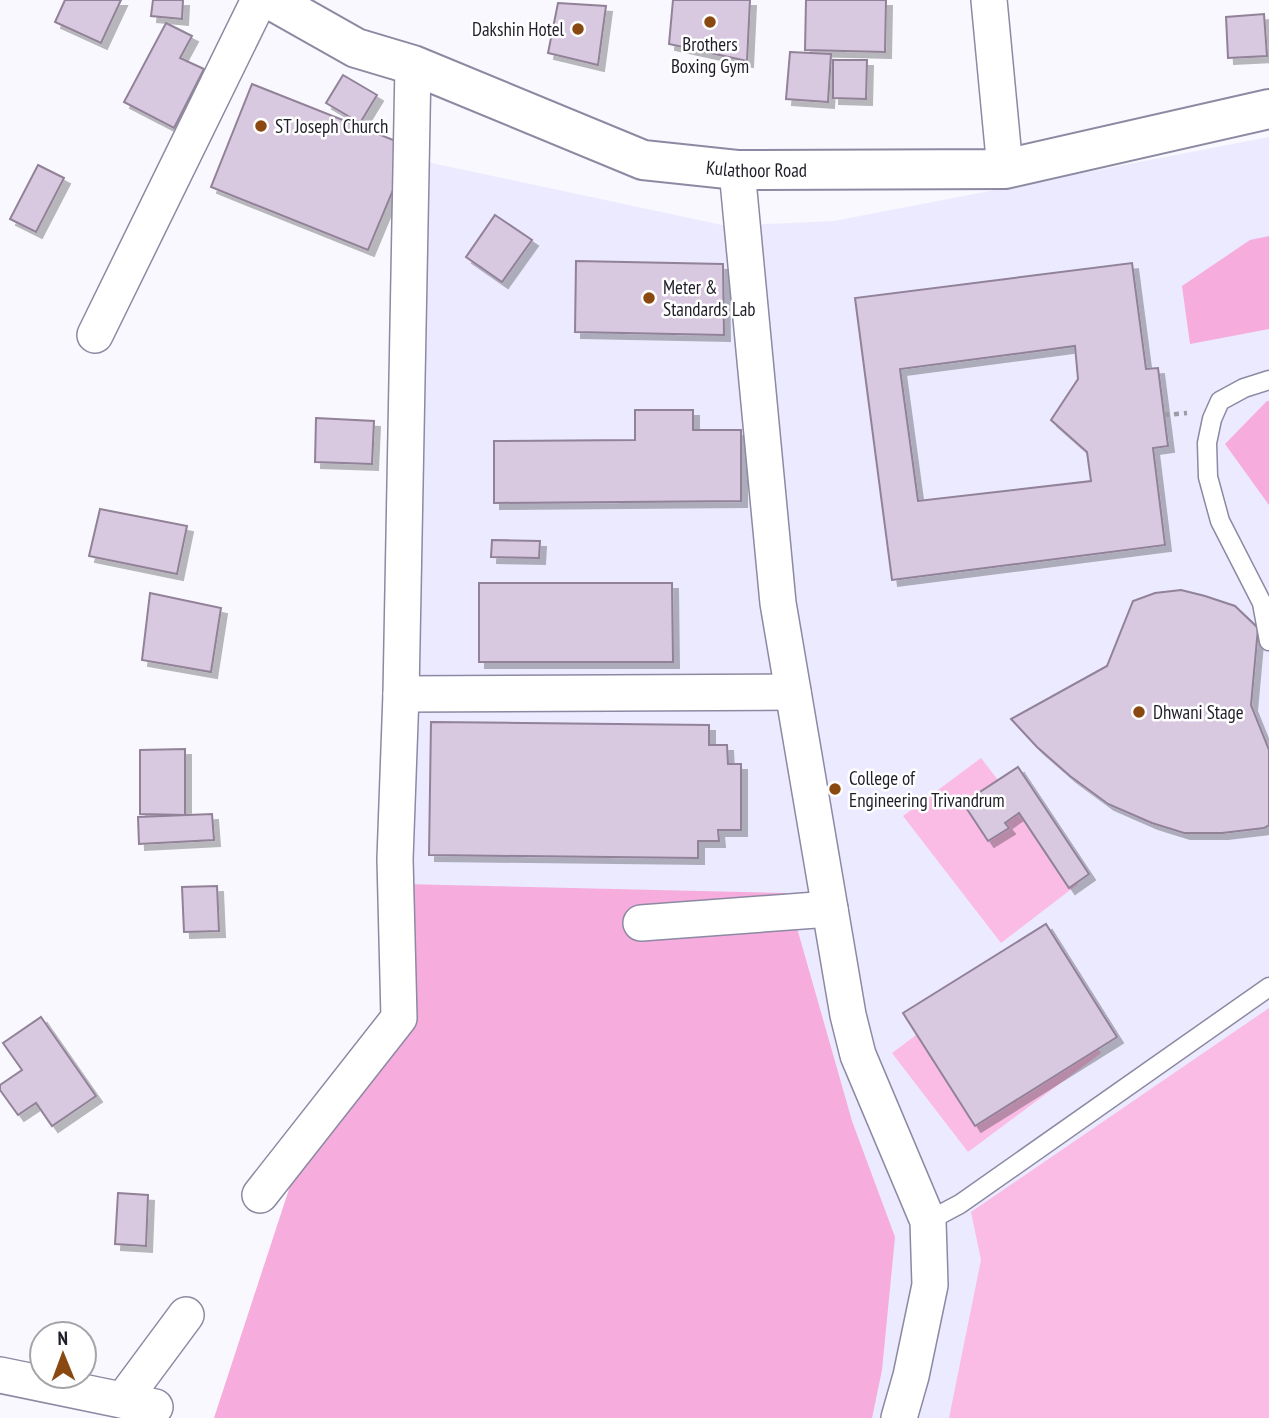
<svg xmlns="http://www.w3.org/2000/svg" width="1269" height="1418" viewBox="0 0 1269 1418" font-family="'PT Sans Narrow',sans-serif">
  <defs>
    <filter id="shadow"><feDropShadow dx="6" dy="6" stdDeviation="0" flood-color="#0004"/></filter>
  </defs>
  <rect width="100%" height="100%" fill="#f9f8fe"/>
  <!-- built -->
  <polygon fill="#eceaff" points="1269,137 1269,1418 214,1418 410,1026 399,156 727,226 834,221"/>
  <!-- green -->
  <g fill="#fabce4">
    <polygon points="981,758 1078,884 1001,943 903,816"/>
    <polygon points="1026,953 1101,1053 968,1152 892,1053"/>
    <polygon points="1269,1008 1269,1418 949,1418 981,1260 971,1212"/>
  </g>
  <!-- forest -->
  <g fill="#f6acdd">
    <polygon points="1269,236 1269,329 1190,344 1182,286 1250,240"/>
    <polygon points="1267,401 1269,401 1269,505 1225,444"/>
    <polygon points="402,884 787,893 852,1121 895,1237 882,1370 872,1418 214,1418 293,1177 410,1026"/>
  </g>
  <!-- building -->
  <g fill="#d8c8e0" stroke="#918298" stroke-width="2" fill-rule="evenodd" filter="url(#shadow)">
    <polygon points="65,0 121,0 101,43 55,22"/>
    <polygon points="153,0 183,0 182,19 151,16"/>
    <polygon points="673,0 750,0 747,61 669,44"/>
    <polygon points="806,0 886,0 885,52 805,50"/>
    <polygon points="558,3 606,6 598,65 548,53"/>
    <polygon points="1264,14 1267,56 1228,58 1226,17"/>
    <polygon points="166,23 192,36 180,58 204,69 174,128 124,102"/>
    <polygon points="790,52 831,54 828,102 786,99"/>
    <polygon points="833,60 867,60 866,99 833,98"/>
    <polygon points="343,75 377,95 360,123 326,103"/>
    <polygon points="252,84 411,147 368,250 211,187"/>
    <polygon points="38,165 64,178 36,232 10,219"/>
    <polygon points="495,215 532,240 502,282 466,257"/>
    <polygon points="576,261 723,264 724,335 575,332"/>
    <path d="M 1132,263 L 1146,369 L 1158,368 L 1168,446 L 1153,448 L 1165,545 L 892,580 L 855,298 ZM 1075,346 L 1078,379 L 1051,420 L 1087,452 L 1091,481 L 918,501 L 900,369 Z"/>
    <polygon points="635,410 693,410 693,430 741,430 741,501 494,503 494,441 635,440"/>
    <polygon points="316,418 374,421 372,464 315,462"/>
    <polygon points="100,509 187,526 177,574 89,556"/>
    <polygon points="492,540 540,541 539,558 491,557"/>
    <polygon points="479,583 672,583 673,662 479,662"/>
    <polygon points="1181,590 1205,596 1235,606 1258,628 1251,705 1269,750 1269,825 1264,828 1222,833 1184,833 1152,823 1108,804 1070,776 1037,747 1011,719 1107,666 1133,601 1155,593"/>
    <polygon points="150,593 221,608 211,672 142,660"/>
    <polygon points="431,722 709,725 709,745 727,745 728,764 741,764 741,830 718,830 719,841 698,841 698,858 429,855"/>
    <polygon points="185,749 185,815 140,814 140,750"/>
    <polygon points="1018,767 1089,874 1069,888 1019,813 1005,823 1009,828 988,841 963,803"/>
    <polygon points="212,814 214,840 139,844 138,817"/>
    <polygon points="217,886 219,931 184,932 182,887"/>
    <polygon points="1046,924 1117,1037 975,1126 903,1013"/>
    <polygon points="41,1017 96,1096 52,1126 36,1103 18,1115 0,1090 0,1085 22,1070 3,1043"/>
    <polygon points="118,1193 148,1195 146,1246 115,1244"/>
  </g>
  <g fill="none" stroke-linecap="round" stroke-linejoin="round">
    <defs>
      <g id="service">
        <polyline points="1269,380 1244,388 1220,401 1212,419 1207,443 1208,477 1220,521 1262,603 1269,641"/>
        <polyline points="928,1221 960,1204 1269,987"/>
      </g>
      <g id="minor">
        <polyline points="989,0 1005,169"/>
        <polyline points="413,65 401,694 793,692"/>
        <polyline points="737,170 778,603 848,1015 858,1055 928,1221 930,1285 911,1376 899,1418"/>
        <polyline points="95,335 259,0"/>
        <polyline points="641,923 830,909"/>
        <polyline points="260,1195 399,1018 395,859 401,694"/>
        <polyline points="0,1375 155,1407"/>
        <polyline points="123,1400 186,1315"/>
      </g>
      <g id="secondary">
        <path id="s1" d="M 271,0 L 356,48 L 413,65 L 643,160 L 737,170 L 1005,169 L 1269,109"/>
      </g>
    </defs>
    <!-- service casing -->
    <use href="#service" stroke="#8c89a2" stroke-width="21"/>
    <!-- minor casing -->
    <use href="#minor" stroke="#8c89a2" stroke-width="38"/>
    <!-- secondary casing -->
    <use href="#secondary" stroke="#8c89a2" stroke-width="42"/>
    <!-- path -->
    <polyline stroke="#9d9ca4" stroke-width="4.5" stroke-dasharray="5 5" stroke-linecap="butt" points="1164,415 1187,413"/>
    <!-- service -->
    <use href="#service" stroke="#fff" stroke-width="18"/>
    <!-- minor -->
    <use href="#minor" stroke="#fff" stroke-width="35"/>
    <!-- secondary -->
    <use href="#secondary" stroke="#fff" stroke-width="38"/>
  </g>
  <!-- markers -->
  <g fill="#894911" stroke="#fff" stroke-width="2.5">
    <circle cx="710" cy="22" r="7"/>
    <circle cx="578" cy="29" r="7"/>
    <circle cx="261" cy="126" r="7"/>
    <circle cx="649" cy="298" r="7"/>
    <circle cx="1139" cy="712" r="7"/>
    <circle cx="835" cy="789" r="7"/>
  </g>
  <g text-anchor="middle" stroke-width="5" stroke-linejoin="round" paint-order="stroke">
    <!-- poi labels -->
    <g font-size="19" fill="#1f1e28" stroke="#fff" text-anchor="start">
      <text x="564" y="36" text-anchor="end">Dakshin Hotel</text>
      <text x="710" y="51" text-anchor="middle">Brothers<tspan x="710" dy="22">Boxing Gym</tspan></text>
      <text x="275" y="133">ST Joseph Church</text>
      <text x="663" y="294">Meter &amp;<tspan x="663" dy="22">Standards Lab</tspan></text>
      <text x="1153" y="719">Dhwani Stage</text>
      <text x="849" y="785">College of<tspan x="849" dy="22">Engineering Trivandrum</tspan></text>
    </g>
    <!-- street labels -->
    <g font-size="19" fill="#1f1e28" stroke="#fff">
      <text dy="7" stroke="none"><textPath href="#s1" startOffset="520">Kulathoor Road</textPath></text>
    </g>
  </g>
  <!-- north arrow -->
  <g transform="translate(63 1355) rotate(359)"><circle r="33" fill="#ffffff" stroke="#a5a5a9" stroke-width="2"/>
  <path d="M0-5L12 26L0 18L-12 26Z" fill="#894911"/>
  <text y="-10" font-size="19" font-weight="bold" text-anchor="middle" fill="#1f1e28">N</text>
  </g>
</svg>
